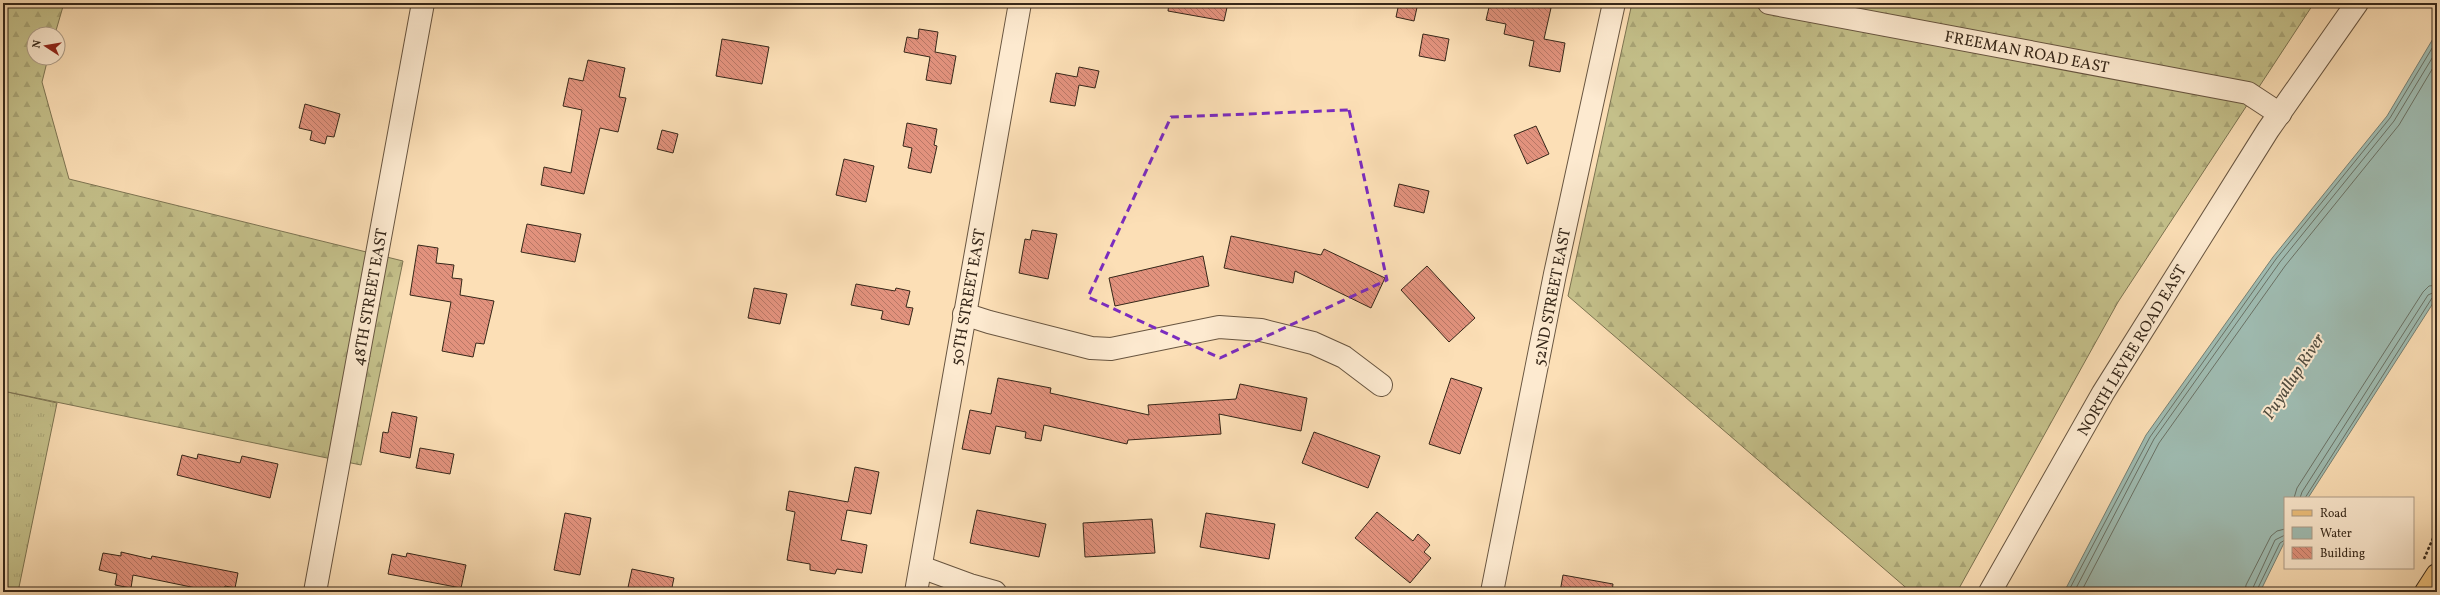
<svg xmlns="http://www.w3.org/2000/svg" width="2440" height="595" viewBox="0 0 2440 595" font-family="Vollkorn,serif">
  <defs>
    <pattern id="grass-tufts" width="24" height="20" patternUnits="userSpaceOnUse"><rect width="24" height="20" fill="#c4c08a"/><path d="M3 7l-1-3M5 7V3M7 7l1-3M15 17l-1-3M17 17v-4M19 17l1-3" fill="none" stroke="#a9a576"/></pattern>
    <pattern id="forest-firs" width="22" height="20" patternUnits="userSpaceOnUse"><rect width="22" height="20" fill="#c4c08a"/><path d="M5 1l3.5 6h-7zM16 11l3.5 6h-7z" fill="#a9a576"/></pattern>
    <pattern id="building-back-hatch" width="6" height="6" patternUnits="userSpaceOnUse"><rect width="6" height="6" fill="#e2927d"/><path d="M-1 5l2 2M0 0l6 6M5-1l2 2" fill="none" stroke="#b87766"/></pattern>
  </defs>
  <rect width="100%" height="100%" fill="#fcdfb6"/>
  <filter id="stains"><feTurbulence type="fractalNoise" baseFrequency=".005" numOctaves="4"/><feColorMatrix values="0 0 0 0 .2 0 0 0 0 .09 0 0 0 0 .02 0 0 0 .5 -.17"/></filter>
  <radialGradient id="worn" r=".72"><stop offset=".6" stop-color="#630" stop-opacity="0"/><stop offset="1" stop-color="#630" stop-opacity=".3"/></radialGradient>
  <!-- grass -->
  <polygon fill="url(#grass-tufts)" stroke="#7d7452" points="3,391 57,403 18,592 3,592"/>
  <!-- forest -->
  <g fill="url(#forest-firs)" stroke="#7d7452">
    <polygon points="3,3 64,3 55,34 34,34 34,58 48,58 42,82 69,179 403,261 361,465 3,391"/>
    <polygon points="1632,3 2314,3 2118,302 1957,592 1911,592 1568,296"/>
  </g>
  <!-- water -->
  <polygon fill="#9fbcb2" stroke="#758075" points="2437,32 2437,297 2308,498 2285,498 2285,541 2260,592 2064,592 2146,435 2273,257 2387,116"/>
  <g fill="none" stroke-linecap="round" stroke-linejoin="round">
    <!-- shore -->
    <g stroke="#6a7266" stroke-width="1">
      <polyline points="2294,498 2297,488 2423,292 2429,286 2437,285"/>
      <polyline points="2300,498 2302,492 2428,295 2437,291"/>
      <polyline points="2305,498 2432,298 2437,296"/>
      <polyline points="2068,592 2150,437 2276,259 2390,118 2437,40"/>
      <polyline points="2074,592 2154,439 2280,262 2394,121 2437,50"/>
      <polyline points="2081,592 2159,443 2285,266 2399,125 2437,61"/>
      <polyline points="2245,592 2246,585 2271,536 2277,531 2285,529"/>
      <polyline points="2251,592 2275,540 2285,535"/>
      <polyline points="2256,592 2280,543 2285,540"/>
    </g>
  </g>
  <!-- building -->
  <g fill="url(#building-back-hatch)" stroke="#362719">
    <polygon points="1169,3 1228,3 1224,21 1168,11"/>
    <polygon points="1399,3 1418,3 1414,21 1396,17"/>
    <polygon points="1490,3 1530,3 1551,8 1544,39 1565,43 1560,72 1529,66 1534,41 1504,34 1506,24 1486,20"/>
    <polygon points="919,29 938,32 935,52 956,56 951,84 926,80 930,57 904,52 907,37 918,39"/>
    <polygon points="1423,34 1449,39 1445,61 1419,56"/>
    <polygon points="722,39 769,47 762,84 716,76"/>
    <polygon points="588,60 625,68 619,97 626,98 618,132 600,128 584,194 541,185 544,167 571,173 582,110 563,106 569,78 583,81"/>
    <polygon points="1079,67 1099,71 1095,88 1079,85 1075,106 1050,102 1056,73 1077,77"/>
    <polygon points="305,104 340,114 334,137 327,136 325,144 310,140 312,131 299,128"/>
    <polygon points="907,123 937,129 934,145 937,146 931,173 908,168 912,148 903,146"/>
    <polygon points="1536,126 1549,154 1527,164 1514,135"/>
    <polygon points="662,130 678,134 673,153 657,149"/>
    <polygon points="844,159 874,166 866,202 836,195"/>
    <polygon points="1399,184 1429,191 1424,213 1394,206"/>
    <polygon points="527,224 581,234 575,262 521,252"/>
    <polygon points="1032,230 1057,234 1048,279 1019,273 1025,239 1030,240"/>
    <polygon points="1231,236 1321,255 1324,249 1385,278 1371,308 1295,271 1293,283 1224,268"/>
    <polygon points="418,245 438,248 436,263 454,265 452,278 462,279 460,295 494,301 484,344 476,343 473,357 442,351 451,302 410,295"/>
    <polygon points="1203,256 1209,286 1115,306 1109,278"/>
    <polygon points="1427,266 1475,318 1449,342 1401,290"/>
    <polygon points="856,284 895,291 896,288 910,291 906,307 913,308 909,325 881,319 883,311 851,305"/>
    <polygon points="754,288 787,294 780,324 748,318"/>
    <polygon points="998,378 1051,388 1050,393 1149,415 1148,405 1236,399 1240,384 1307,398 1301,431 1219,414 1221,434 1128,440 1127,444 1044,425 1041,441 1025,438 1026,432 996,426 990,454 962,449 970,410 991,414"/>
    <polygon points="1451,378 1482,388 1460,454 1429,444"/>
    <polygon points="392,412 417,417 410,458 380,452 383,432 388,433"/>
    <polygon points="1314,432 1380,456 1368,488 1302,463"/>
    <polygon points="420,448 454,454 450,474 416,468"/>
    <polygon points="198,454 240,463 242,456 278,464 270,498 177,475 182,455 197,459"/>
    <polygon points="855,467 879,472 871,514 847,510 841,540 867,545 862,573 837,569 835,574 810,570 810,564 787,560 795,512 786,510 789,491 848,502"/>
    <polygon points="977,510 1046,524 1039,557 970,543"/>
    <polygon points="1377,512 1413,541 1418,534 1430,545 1424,552 1431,558 1410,583 1355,538"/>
    <polygon points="565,513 591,518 580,575 554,570"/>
    <polygon points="1206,513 1275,524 1269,559 1200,547"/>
    <polygon points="1152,519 1155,553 1085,557 1083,523"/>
    <polygon points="121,552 151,559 152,556 238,573 235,588 225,586 223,592 195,592 196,588 133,575 131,588 115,585 117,574 99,570 103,553 121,556"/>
    <polygon points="407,553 466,565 461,588 388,574 392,554 406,557"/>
    <polygon points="632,569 674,578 671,592 627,592"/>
    <polygon points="1563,575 1613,584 1612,592 1560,592"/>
  </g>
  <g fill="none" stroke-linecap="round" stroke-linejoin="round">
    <defs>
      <g id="minor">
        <polyline points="964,314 989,322 1091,348 1111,349 1219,327 1261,330 1313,343 1344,357 1381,385"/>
        <polyline points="921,567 970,585 995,592"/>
        <polyline points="315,592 423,3"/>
        <polyline points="916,592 1020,3"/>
        <polyline points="1492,592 1555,274 1614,3"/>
      </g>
      <g id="tertiary">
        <polyline points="1769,3 2248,93 2280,114"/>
        <polyline points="1990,592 2103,393 2268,130 2357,3"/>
      </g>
      <polyline id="primary" points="2426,592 2437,575"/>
    </defs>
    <!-- minor casing -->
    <use href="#minor" stroke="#685540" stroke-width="24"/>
    <!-- tertiary casing -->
    <use href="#tertiary" stroke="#685540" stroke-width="24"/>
    <!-- primary casing -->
    <use href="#primary" stroke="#362719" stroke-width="24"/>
    <!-- path -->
    <polyline stroke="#362719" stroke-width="2.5" stroke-dasharray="3 2" stroke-linecap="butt" points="2424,559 2437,529"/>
    <!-- minor -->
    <use href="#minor" stroke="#fdead0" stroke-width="22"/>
    <!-- tertiary -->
    <use href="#tertiary" stroke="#fdead0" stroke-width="22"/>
    <!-- primary -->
    <use href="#primary" stroke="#eec07b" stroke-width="22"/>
  </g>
  <!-- marked area -->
  <path fill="none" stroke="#7b2cbf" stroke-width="3" stroke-dasharray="8 5" stroke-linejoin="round" d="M 1349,110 L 1387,280 L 1220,358 L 1088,297 L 1171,117 Z"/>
  <g text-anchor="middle" stroke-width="4" stroke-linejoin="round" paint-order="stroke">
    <!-- street labels -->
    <g font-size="16" fill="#362719" stroke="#fdead0">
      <text transform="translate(2027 51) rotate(11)" y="6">FREEMAN ROAD EAST</text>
      <text transform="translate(369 297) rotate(-80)" y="6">48TH STREET EAST</text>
      <text transform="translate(967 297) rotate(-80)" y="6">50TH STREET EAST</text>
      <text transform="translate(1551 297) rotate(-79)" y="6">52ND STREET EAST</text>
      <text transform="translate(2131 350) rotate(-59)" y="6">NORTH LEVEE ROAD EAST</text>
    </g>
    <!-- water labels -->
    <g font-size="17" font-style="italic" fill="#504c3f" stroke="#fdead0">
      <text transform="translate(2293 376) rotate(-57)" y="6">Puyallup River</text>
    </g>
  </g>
  <!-- margin -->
  <rect width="2440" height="595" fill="none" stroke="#fcdfb6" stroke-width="16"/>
  <rect x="4" y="4" width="2432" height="587" fill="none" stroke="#362719" stroke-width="2"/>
  <rect x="8" y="8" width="2424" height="579" fill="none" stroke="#362719"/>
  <!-- legend -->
  <rect x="2284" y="497" width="130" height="72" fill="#fdead0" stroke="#ad9c87"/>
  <rect x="2292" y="510" width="20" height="6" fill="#eec07b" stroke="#ad9c87"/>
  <text x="2320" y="517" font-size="12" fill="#362719">Road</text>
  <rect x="2292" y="527" width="20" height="12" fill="#9fbcb2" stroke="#ad9c87"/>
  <text x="2320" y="537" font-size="12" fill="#362719">Water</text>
  <rect x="2292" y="547" width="20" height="12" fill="url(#building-back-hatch)" stroke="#ad9c87"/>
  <text x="2320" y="557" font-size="12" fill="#362719">Building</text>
  <!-- north arrow -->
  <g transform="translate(46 46) rotate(282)"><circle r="19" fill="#fdead0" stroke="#ad9c87"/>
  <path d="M0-3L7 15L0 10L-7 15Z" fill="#8f2418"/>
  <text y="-6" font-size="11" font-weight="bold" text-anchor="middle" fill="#362719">N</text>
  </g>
  <rect width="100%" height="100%" filter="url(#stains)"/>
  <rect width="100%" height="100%" fill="url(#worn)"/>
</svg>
